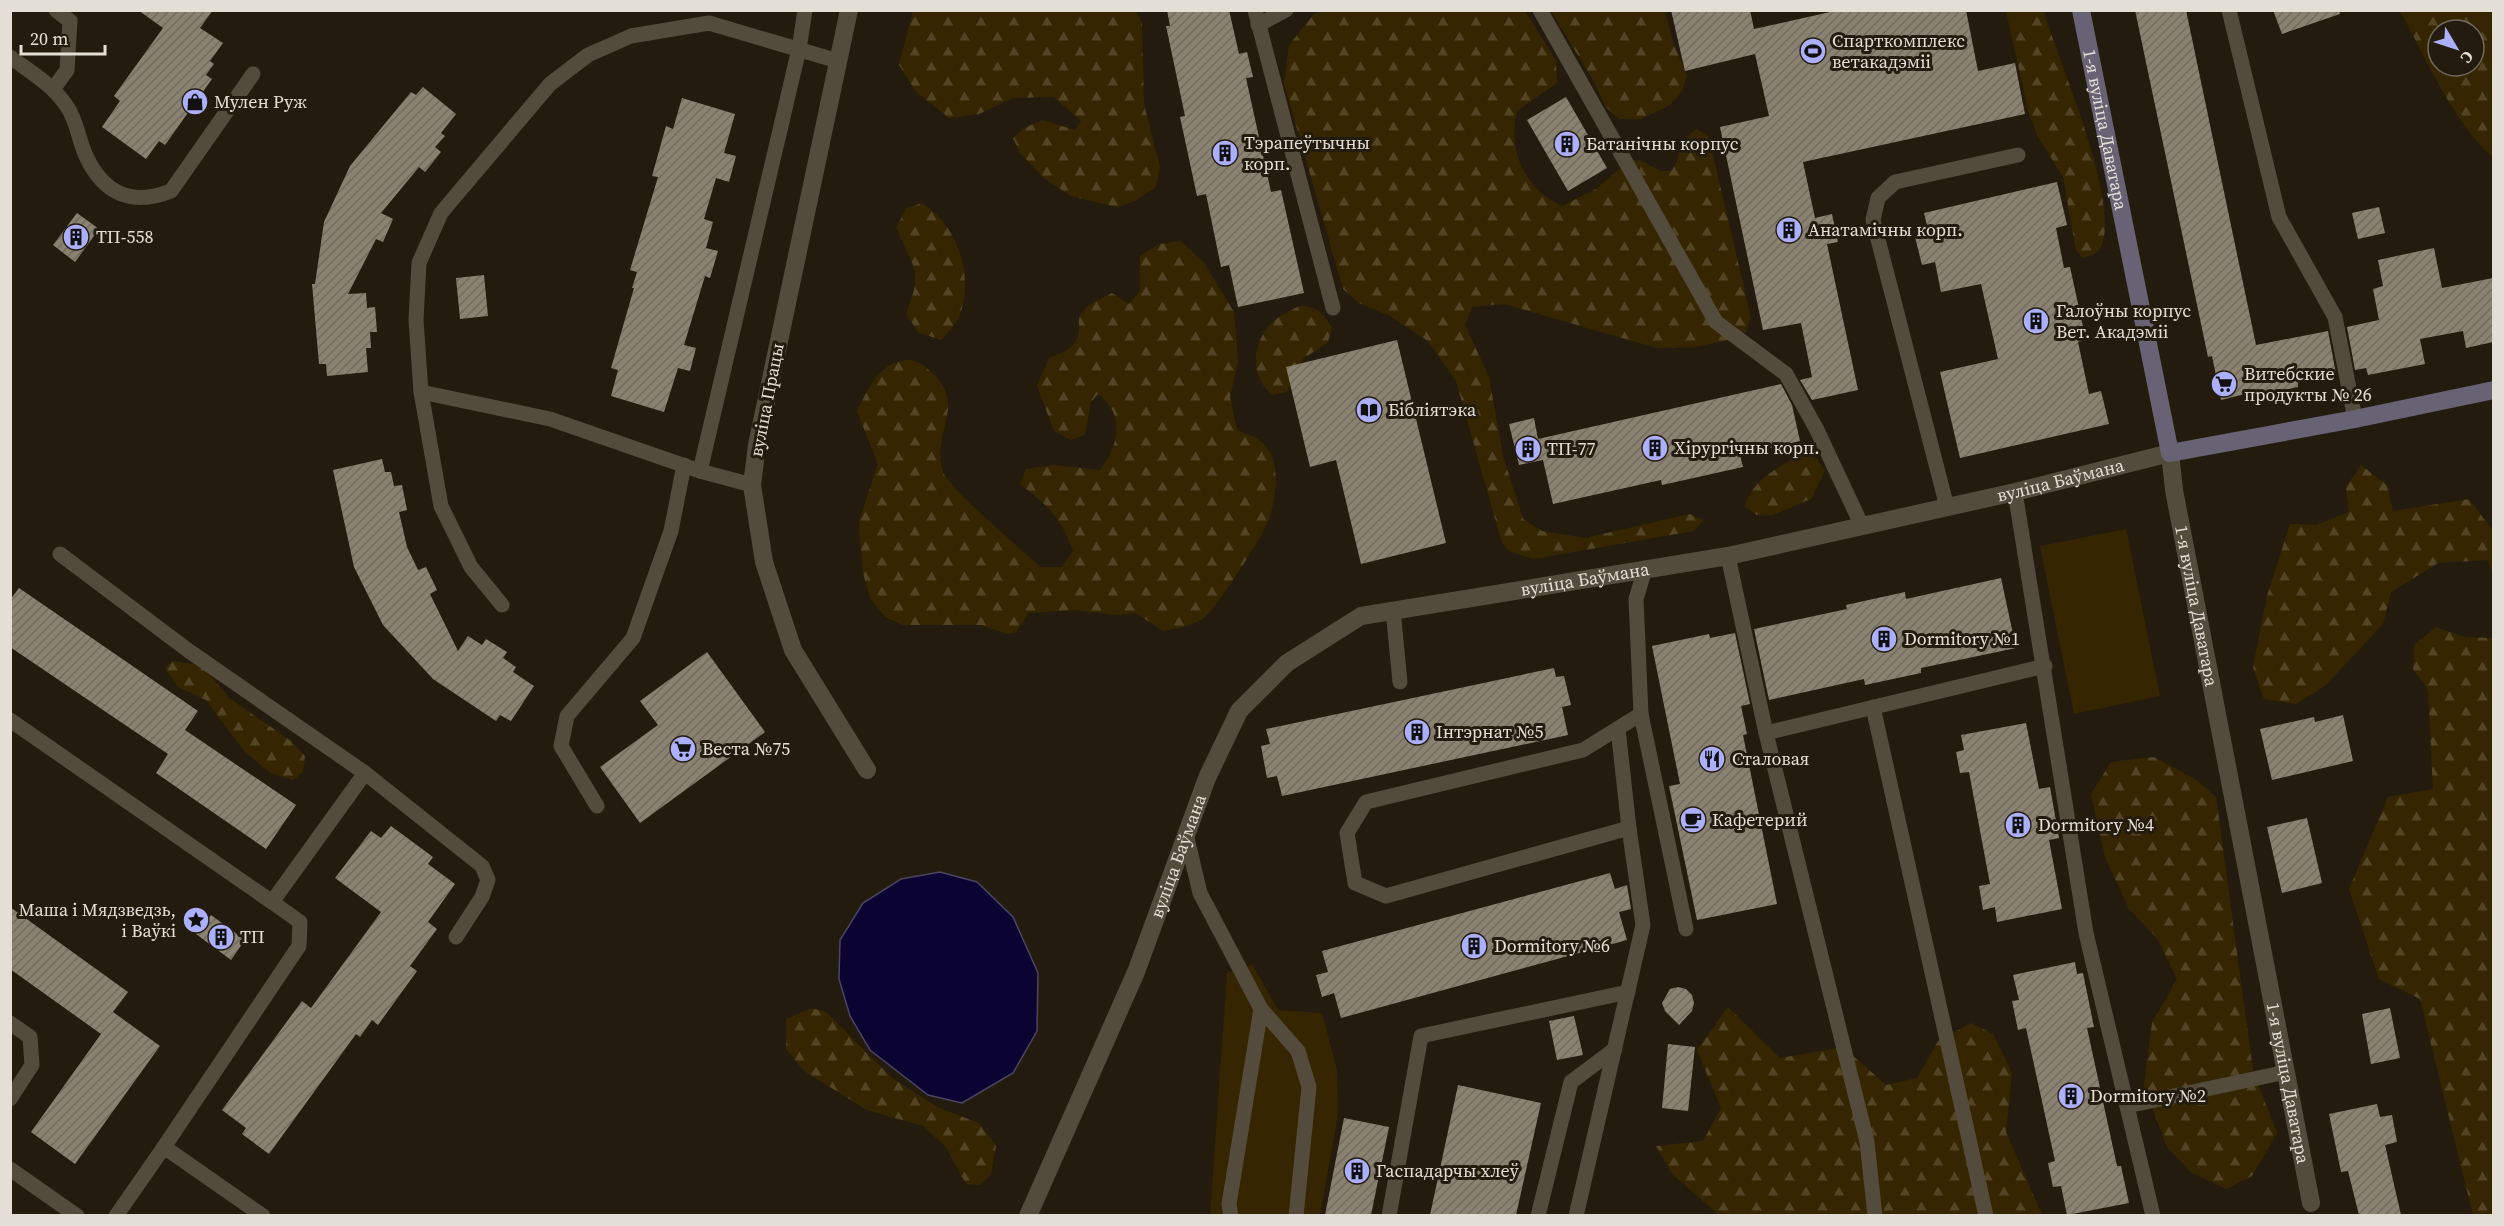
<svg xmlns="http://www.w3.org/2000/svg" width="2504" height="1226" viewBox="0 0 2504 1226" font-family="'Source Serif 4',serif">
  <defs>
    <pattern id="forest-firs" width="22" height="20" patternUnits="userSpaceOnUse" patternTransform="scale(1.5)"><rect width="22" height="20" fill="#352500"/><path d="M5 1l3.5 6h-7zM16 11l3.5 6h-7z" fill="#524424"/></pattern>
    <pattern id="building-hatch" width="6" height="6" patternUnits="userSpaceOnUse" patternTransform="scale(1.5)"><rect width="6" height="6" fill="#8a8271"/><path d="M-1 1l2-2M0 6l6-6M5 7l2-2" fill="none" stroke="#726c60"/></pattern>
  </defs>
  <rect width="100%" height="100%" fill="#231c0e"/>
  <!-- forest -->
  <g fill="url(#forest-firs)" fill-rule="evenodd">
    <polygon points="913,11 1136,11 1142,23 1144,104 1160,168 1155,188 1135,201 1117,207 1071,196 1045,179 1020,153 1013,138 1024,128 1042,120 1075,130 1081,121 1054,97 1013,98 979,114 949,118 916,92 899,65"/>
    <path d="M 1322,11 L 1525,11 L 1556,61 L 1557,83 L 1517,111 C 1507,150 1525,190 1562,206 L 1596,189 L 1629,161 L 1639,160 L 1661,171 L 1671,171 L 1677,162 L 1680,142 L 1697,129 L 1709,138 L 1751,318 L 1745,332 L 1734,339 L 1694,347 L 1657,348 L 1504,304 L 1472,307 L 1465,325 L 1489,377 L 1503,456 L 1523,519 L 1542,531 L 1585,538 L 1690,514 L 1703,520 L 1694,531 L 1533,559 L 1509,551 L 1502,543 L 1456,381 L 1428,341 L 1388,315 L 1359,303 L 1343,289 L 1284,83 L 1289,45 L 1314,14 Z"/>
    <polygon points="1551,11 1665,11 1673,43 1687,75 1682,91 1670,105 1641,119 1619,119 1606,107 1593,80"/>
    <path d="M 2006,11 L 2044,11 C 2054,52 2131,222 2096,253 C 2093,255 2087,257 2083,258 L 2076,250 L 2063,177 L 2038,137 L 2028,110 Z"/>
    <path d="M 2400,11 L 2493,11 L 2493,157 C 2453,123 2425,56 2400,11 ZM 2438,30 L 2474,30 L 2474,66 L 2438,66 Z"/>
    <path d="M 922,203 C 958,225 975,278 959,317 C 955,325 947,333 942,340 L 919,333 L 906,314 C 924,268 913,269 896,227 L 907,208 Z"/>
    <path d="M 1181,241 L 1204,263 L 1234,312 L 1238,362 L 1230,397 L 1237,430 C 1248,435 1261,438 1268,449 C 1280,467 1276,495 1270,516 C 1265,534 1220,602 1206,616 C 1195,626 1177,628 1163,631 L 1136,613 L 1117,615 L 1075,610 L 1029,613 L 1015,633 L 1007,634 L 982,625 L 903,625 L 885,617 L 870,598 L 863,573 L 859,521 L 878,464 L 857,411 C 869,388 877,365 905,360 C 913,359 923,364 929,370 C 970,404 930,432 943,472 C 947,485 1025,554 1041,567 L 1062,567 L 1073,551 C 1061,517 1048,506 1020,484 L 1026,469 L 1055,465 L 1100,470 C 1119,445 1126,415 1098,394 L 1091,402 L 1085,435 L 1071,440 L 1054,431 L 1037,386 L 1049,358 C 1065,352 1079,347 1079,328 C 1079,323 1078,318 1081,314 C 1088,303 1100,299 1112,293 L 1129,304 L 1140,291 L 1140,256 L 1159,244 Z"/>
    <path d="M 1299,306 C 1317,306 1323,312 1332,328 L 1328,342 L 1303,359 L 1287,392 L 1272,395 C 1249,375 1251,342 1274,321 C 1280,315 1291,311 1299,306 Z"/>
    <path d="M 1804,452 L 1817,459 L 1825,471 L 1811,499 L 1773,515 L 1757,515 L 1745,507 C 1752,478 1781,467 1804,452 Z"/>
    <polygon points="2361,465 2387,485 2393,511 2469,499 2493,531 2493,575 2488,560 2438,563 2391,592 2383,624 2325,686 2296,704 2264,699 2253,667 2267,596 2290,524 2316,525 2349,512 2346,487"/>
    <polygon points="2436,627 2464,637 2493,638 2493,1215 2473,1215 2420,999 2379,979 2349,889 2388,797 2433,789 2428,690 2413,669 2414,645"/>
    <polygon points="173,661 202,665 229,698 291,741 305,756 303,772 293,780 270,773 244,751 206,700 178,687 165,668"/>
    <polygon points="2154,757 2198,781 2216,797 2253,1071 2277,1133 2252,1176 2226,1189 2192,1173 2167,1147 2144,1086 2152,1023 2177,979 2157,938 2129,909 2105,857 2091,794 2111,762"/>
    <polygon points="1728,1007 1780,1058 1843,1047 1886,1085 1917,1078 1938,1041 1971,1023 1993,1034 2012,1073 2006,1132 2042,1215 1719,1215 1672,1174 1656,1146 1703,1141 1721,1108 1697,1050"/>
    <polygon points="812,1008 826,1012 892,1078 939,1108 979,1123 996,1146 991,1174 980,1185 966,1184 945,1146 923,1126 867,1110 804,1071 786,1049 786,1019"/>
  </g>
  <!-- pitch -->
  <g fill="#352500">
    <polygon points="2126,529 2160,696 2074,714 2040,546"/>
    <polygon points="1252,964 1278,1010 1322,1013 1337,1070 1338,1115 1320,1215 1210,1216 1227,973"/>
  </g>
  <!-- water -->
  <polygon fill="#0b0331" stroke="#4c4562" stroke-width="1.5" points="940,872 977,882 1013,917 1038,973 1037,1031 1013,1073 962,1103 928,1095 870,1050 850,1016 839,979 840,940 863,903 901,879"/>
  <!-- building -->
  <g fill="url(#building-hatch)">
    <polygon points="138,10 213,10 200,28 223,43 210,61 214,64 206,75 212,79 165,145 159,141 146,159 102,127 120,101 114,96 163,28"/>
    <polygon points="1167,10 1229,10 1239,54 1247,52 1253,77 1246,78 1271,192 1281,190 1304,293 1238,307 1229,265 1221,267 1206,194 1197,196 1180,117 1185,116 1166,26 1170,26"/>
    <polygon points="1671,10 1750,10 1754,29 1839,10 1966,10 1978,71 2015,63 2025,114 1803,162 1815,218 1832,214 1838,242 1827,244 1858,390 1812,400 1800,380 1812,377 1801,323 1763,330 1720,127 1769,116 1755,54 1685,71"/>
    <polygon points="2135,10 2186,10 2256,345 2328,331 2336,374 2298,383 2298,387 2246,398 2245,394 2221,400 2212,356 2208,357"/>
    <polygon points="2273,10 2339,10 2340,14 2282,34"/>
    <polygon points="423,87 456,114 441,133 445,136 435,147 441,152 425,172 419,167 381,213 393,219 383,242 376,239 348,294 366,293 367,308 375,307 377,332 370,332 371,348 366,348 368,372 327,376 326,364 319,364 312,284 315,284 324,222 350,166 411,92 416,95"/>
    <polygon points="1566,97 1607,168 1568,191 1527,120"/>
    <polygon points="682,98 735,114 724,153 736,156 729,182 716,178 704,219 713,222 706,248 718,251 710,278 705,276 684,345 696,348 690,371 678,368 664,412 611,396 618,370 611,368 634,288 632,288 637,272 630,270 658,177 652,176 666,126 673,129"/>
    <polygon points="2057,182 2067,225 2056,228 2064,268 2070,267 2086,340 2078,342 2089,394 2101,391 2109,424 1960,458 1940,372 1998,359 1981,284 1941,292 1935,262 1922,265 1915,237 1929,234 1924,213"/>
    <polygon points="2379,207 2385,233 2358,239 2352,213"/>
    <polygon points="77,213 99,229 75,262 53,245"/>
    <polygon points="2434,248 2442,288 2493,278 2493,342 2466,348 2463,331 2420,339 2425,364 2368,375 2366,368 2355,370 2347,327 2379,320 2373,289 2383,286 2378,260"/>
    <polygon points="484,275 488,316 460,319 456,278"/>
    <polygon points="1397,340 1446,543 1361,564 1336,460 1310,467 1286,367"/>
    <polygon points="1781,384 1792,405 1800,441 1740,455 1743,467 1662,485 1661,480 1553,504 1543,460 1519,465 1509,424 1534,418 1538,439"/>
    <polygon points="382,459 385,472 391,472 394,486 402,485 407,510 399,512 407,547 418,570 426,567 437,590 430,594 458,651 468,636 482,645 486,639 507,652 503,658 516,667 513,672 534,686 511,721 500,715 496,721 433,679 383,625 354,567 333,470"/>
    <polygon points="2001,578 2016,648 1921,668 1921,673 1865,685 1864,679 1769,700 1754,629 1847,609 1846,605 1905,592 1906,599"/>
    <polygon points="19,588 198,711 185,730 296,805 266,849 156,773 168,754 10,647 10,600"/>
    <polygon points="1735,633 1750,704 1741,706 1747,734 1743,735 1777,904 1697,920 1669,786 1680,784 1652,646 1709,634 1710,638"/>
    <polygon points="707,652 765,732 640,823 600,767 658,725 640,701"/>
    <polygon points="1554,668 1556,677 1564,676 1571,705 1562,707 1568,735 1282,796 1277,776 1267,778 1261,746 1270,744 1266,729"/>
    <polygon points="2343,715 2353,761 2272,780 2260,729 2314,717 2315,722"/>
    <polygon points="2026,723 2039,789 2050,787 2059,838 2049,840 2062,909 1997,922 1995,907 1983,910 1979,886 1990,884 1969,772 1960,773 1956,752 1964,750 1961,735"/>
    <polygon points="2307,818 2322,883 2282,893 2267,827"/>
    <polygon points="391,826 433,857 428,864 455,884 428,922 437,929 410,966 417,971 378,1025 372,1020 360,1037 356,1034 269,1154 242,1134 246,1128 222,1110 302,1001 311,1008 381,912 335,878 371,831 381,838"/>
    <polygon points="1610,873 1615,889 1627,885 1631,909 1619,912 1627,940 1341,1018 1334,993 1322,997 1316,975 1328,972 1322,951"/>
    <polygon points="10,907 128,992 113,1012 160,1046 75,1164 31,1132 101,1034 10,969"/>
    <polygon points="211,915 245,940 231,960 196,934"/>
    <polygon points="2075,962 2077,974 2083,973 2094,1027 2087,1028 2117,1166 2121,1166 2129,1203 2067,1215 2061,1186 2053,1187 2048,1163 2055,1161 2026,1028 2018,1030 2012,1001 2019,1000 2013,975"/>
    <polygon points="1678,987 1686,989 1692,995 1694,1003 1692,1011 1679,1025 1665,1011 1662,1003 1670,989"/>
    <polygon points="2390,1008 2400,1058 2371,1064 2362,1014"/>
    <polygon points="1574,1016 1583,1055 1557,1060 1549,1021"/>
    <polygon points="1668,1044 1695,1047 1688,1111 1662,1108"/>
    <polygon points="1458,1085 1541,1103 1516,1215 1430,1215"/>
    <polygon points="2377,1104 2380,1117 2392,1115 2397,1142 2385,1145 2401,1215 2359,1215 2348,1171 2341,1172 2329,1114"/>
    <polygon points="1344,1118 1389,1127 1371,1215 1325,1215"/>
  </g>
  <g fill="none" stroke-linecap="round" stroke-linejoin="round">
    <!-- lane -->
    <g stroke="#534c3c" stroke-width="15">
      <polyline points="1255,10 1333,308"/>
      <polyline points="1540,10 1716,322 1786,374 1817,430 1862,526"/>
      <polyline points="2229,10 2279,217 2335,317 2355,419"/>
      <polyline points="1258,25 1286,10"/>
      <path d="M 10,57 C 32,73 53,85 68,108 C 77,122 79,141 86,156 C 104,195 133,206 171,191 L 253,74"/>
      <polyline points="54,88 67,70 70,21 56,10"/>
      <polyline points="421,392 550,419 700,471 752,485"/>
      <polyline points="700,471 799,49 805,10"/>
      <polyline points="2015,492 2086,933 2153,1216"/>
      <polyline points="1947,507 1873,220 1878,198 1895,182 2018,155"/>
      <polyline points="60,554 189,651 365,773 482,866 488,880 482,897 456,937"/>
      <polyline points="1728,556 1766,733 1867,1142 1875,1216"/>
      <polyline points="1645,569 1636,599 1641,714 1686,929"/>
      <polyline points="502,605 471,567 441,506 421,392 416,320 419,263 441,213 550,84 588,55 631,36 709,23 838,61"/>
      <polyline points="1393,610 1400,682"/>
      <polyline points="1873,707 1986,1216"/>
      <polyline points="10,720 272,902"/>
      <polyline points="1618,729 1629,828 1386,896 1355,883 1347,833 1366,802 1583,750 1641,714"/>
      <polyline points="1766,733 2045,666"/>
      <polyline points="597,806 561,746 567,716 633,638 671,531 684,465"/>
      <polyline points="1186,834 1200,893 1261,1009 1298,1051 1309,1087 1296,1216"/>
      <polyline points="10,1023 30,1037 32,1065 10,1099"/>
      <polyline points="2127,1106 2286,1072"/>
      <polyline points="10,1169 77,1216"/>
      <polyline points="116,1216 164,1147"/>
      <polyline points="263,1216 164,1147 299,946 300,922 272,902 365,773"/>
      <polyline points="1231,1216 1229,1204 1261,1009"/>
      <polyline points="1389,1216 1421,1036 1628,992"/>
      <polyline points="1538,1216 1571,1082 1615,1049"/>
      <polyline points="1576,1216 1643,925 1629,828"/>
    </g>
    <!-- street -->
    <g stroke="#534c3c" stroke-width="18">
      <polyline points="849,10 757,445 752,485 764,562 793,650 867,770"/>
      <path id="s1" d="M 1028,1216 L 1136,972 L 1207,778 L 1239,711 L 1287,663 L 1361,616 L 1728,556 L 2015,492 L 2170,453 L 2174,490 L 2311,1203"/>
    </g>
    <!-- secondary -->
    <path stroke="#676374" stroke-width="18" id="s2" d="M 2081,10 L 2170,453 L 2355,419 L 2494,390"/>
  </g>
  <!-- icons -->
  <defs>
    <symbol id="stadium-disc" viewBox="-11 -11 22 22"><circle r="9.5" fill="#acaffb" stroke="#231c0e"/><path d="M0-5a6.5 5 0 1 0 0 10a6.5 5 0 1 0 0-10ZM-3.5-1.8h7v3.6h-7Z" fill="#111"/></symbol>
    <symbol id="shop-disc" viewBox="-11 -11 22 22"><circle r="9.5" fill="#acaffb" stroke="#231c0e"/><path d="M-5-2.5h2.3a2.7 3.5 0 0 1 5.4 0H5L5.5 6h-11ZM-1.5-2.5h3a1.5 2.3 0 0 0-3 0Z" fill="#111"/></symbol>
    <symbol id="building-disc" viewBox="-11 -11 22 22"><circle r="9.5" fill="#acaffb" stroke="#231c0e"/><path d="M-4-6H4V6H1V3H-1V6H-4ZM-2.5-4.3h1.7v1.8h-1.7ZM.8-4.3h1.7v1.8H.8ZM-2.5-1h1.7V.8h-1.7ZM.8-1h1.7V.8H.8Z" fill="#111"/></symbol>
    <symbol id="supermarket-disc" viewBox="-11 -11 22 22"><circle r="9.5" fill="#acaffb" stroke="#231c0e"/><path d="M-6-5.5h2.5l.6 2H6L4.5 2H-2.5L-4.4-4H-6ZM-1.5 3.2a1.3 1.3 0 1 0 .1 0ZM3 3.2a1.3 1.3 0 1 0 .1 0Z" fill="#111"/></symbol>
    <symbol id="library-disc" viewBox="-11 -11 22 22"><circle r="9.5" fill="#acaffb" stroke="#231c0e"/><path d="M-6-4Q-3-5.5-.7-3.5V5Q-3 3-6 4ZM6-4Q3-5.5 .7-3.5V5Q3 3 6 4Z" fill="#111"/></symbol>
    <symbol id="restaurant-disc" viewBox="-11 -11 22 22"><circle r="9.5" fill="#acaffb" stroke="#231c0e"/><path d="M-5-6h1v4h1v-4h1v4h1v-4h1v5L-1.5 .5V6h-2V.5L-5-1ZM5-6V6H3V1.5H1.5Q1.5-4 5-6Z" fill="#111"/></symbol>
    <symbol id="cafe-disc" viewBox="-11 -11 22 22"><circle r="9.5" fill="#acaffb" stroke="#231c0e"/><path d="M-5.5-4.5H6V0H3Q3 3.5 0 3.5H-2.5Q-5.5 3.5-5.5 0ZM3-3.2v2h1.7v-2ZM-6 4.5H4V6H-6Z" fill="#111"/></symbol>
    <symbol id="sight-disc" viewBox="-11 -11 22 22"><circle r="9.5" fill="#acaffb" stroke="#231c0e"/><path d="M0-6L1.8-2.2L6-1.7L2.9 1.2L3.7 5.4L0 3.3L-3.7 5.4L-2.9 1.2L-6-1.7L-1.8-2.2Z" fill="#111"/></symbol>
  </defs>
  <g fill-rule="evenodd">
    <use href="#stadium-disc" x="1798" y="36" width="30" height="30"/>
    <use href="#shop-disc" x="180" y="87" width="30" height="30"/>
    <use href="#building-disc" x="1552" y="129" width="30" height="30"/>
    <use href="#building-disc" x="1210" y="138" width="30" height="30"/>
    <use href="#building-disc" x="1774" y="215" width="30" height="30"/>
    <use href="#building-disc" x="61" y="222" width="30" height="30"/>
    <use href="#building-disc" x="2021" y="306" width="30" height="30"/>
    <use href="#supermarket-disc" x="2209" y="369" width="30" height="30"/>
    <use href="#library-disc" x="1354" y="395" width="30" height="30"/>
    <use href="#building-disc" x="1640" y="433" width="30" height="30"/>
    <use href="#building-disc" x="1513" y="434" width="30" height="30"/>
    <use href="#building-disc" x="1869" y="624" width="30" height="30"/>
    <use href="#building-disc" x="1402" y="717" width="30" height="30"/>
    <use href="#supermarket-disc" x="668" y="734" width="30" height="30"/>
    <use href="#restaurant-disc" x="1697" y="744" width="30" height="30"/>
    <use href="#cafe-disc" x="1678" y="805" width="30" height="30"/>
    <use href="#building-disc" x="2003" y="810" width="30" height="30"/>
    <use href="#sight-disc" x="181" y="905" width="30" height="30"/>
    <use href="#building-disc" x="206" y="922" width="30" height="30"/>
    <use href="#building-disc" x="1459" y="931" width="30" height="30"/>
    <use href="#building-disc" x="2056" y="1081" width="30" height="30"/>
    <use href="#building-disc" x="1342" y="1156" width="30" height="30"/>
  </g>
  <g text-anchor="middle" stroke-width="6" stroke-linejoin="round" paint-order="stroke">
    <!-- poi labels -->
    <g font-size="18" fill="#e3dfd6" stroke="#231c0e" text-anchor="start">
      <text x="1832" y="47">Спарткомплекс<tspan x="1832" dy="21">ветакадэміі</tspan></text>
      <text x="214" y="108">Мулен Руж</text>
      <text x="1244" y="149">Тэрапеўтычны<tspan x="1244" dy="21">корп.</tspan></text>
      <text x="1586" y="150">Батанічны корпус</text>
      <text x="1808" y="236">Анатамічны корп.</text>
      <text x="96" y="243">ТП-558</text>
      <text x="2056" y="317">Галоўны корпус<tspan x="2056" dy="21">Вет. Акадэміі</tspan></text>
      <text x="2244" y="380">Витебские<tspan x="2244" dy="21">продукты № 26</tspan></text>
      <text x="1388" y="416">Бібліятэка</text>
      <text x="1674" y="454">Хірургічны корп.</text>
      <text x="1547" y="455">ТП-77</text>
      <text x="1904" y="645">Dormitory №1</text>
      <text x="1436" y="738">Інтэрнат №5</text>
      <text x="702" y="755">Веста №75</text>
      <text x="1732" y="765">Сталовая</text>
      <text x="1712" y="826">Кафетерий</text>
      <text x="2038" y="831">Dormitory №4</text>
      <text x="176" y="916" text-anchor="end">Маша і Мядзведзь,<tspan x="176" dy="21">і Ваўкі</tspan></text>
      <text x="240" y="943">ТП</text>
      <text x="1494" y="952">Dormitory №6</text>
      <text x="2090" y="1102">Dormitory №2</text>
      <text x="1376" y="1177">Гаспадарчы хлеў</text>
    </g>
    <!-- street labels -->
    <g font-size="18" fill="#e3dfd6" stroke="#231c0e">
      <text dy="6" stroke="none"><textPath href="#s2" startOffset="122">1-я вуліца Даватара</textPath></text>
      <text transform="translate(767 400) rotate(-79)" y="6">вуліца Працы</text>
      <text dy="6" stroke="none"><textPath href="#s1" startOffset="1416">вуліца Баўмана</textPath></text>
      <text dy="6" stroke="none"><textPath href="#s1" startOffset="930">вуліца Баўмана</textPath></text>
      <text dy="6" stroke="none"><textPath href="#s1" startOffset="1684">1-я вуліца Даватара</textPath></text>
      <text dy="6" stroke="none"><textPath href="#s1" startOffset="390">вуліца Баўмана</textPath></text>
      <text dy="6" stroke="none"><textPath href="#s1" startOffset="2170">1-я вуліца Даватара</textPath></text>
    </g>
  </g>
  <!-- border -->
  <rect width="2504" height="1226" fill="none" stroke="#e3dfd6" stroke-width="24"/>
  <!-- north arrow -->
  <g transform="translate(2456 48) rotate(129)"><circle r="28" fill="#231c0e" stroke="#706a5e" stroke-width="1.5"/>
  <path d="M0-4.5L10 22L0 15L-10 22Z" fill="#acaffb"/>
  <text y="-9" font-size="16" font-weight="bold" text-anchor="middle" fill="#e3dfd6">С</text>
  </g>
  <!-- scale -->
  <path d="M21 45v9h84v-9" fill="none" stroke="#e3dfd6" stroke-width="3"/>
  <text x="30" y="45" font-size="18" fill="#e3dfd6" stroke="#231c0e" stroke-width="4.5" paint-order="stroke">20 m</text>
</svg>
